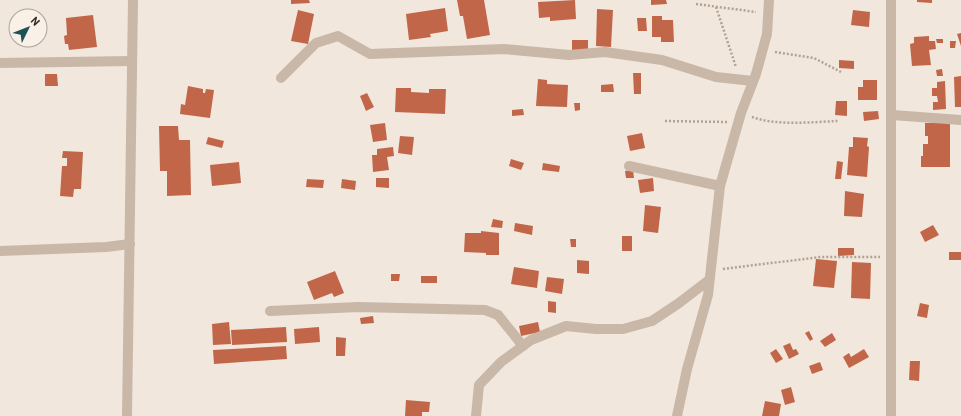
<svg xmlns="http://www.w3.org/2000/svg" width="961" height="416" viewBox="0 0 961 416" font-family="Barlow,sans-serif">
  <rect width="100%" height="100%" fill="#f1e7dc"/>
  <!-- building -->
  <g fill="#c26649">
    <polygon points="291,0 309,0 310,3 291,4"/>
    <polygon points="457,0 484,0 490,35 467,39 463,16 460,16"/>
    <polygon points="575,0 576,19 550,21 550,17 539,18 538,2"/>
    <polygon points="651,0 666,0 667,4 651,5"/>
    <polygon points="917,0 932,0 932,3 917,2"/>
    <polygon points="445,8 448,31 430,34 431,37 409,40 406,14"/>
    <polygon points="597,9 613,10 611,47 596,46"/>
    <polygon points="298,10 314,14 308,44 291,41"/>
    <polygon points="853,10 870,12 869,27 851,25"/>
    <polygon points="93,15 97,47 69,50 68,44 65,44 64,36 67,35 66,18"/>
    <polygon points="652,16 662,16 662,20 673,20 674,42 661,42 661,37 652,37"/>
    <polygon points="637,18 646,18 647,31 638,31"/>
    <polygon points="961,33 961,46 957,34"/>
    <polygon points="929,36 929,41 935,41 936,49 929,50 931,65 912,66 910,44 914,43 914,37"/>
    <polygon points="936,39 943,39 943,43 937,43"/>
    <rect x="572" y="40" width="16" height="12"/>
    <polygon points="950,41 956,41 955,48 950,48"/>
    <polygon points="839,60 854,61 854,69 839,68"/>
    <polygon points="942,69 943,76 937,76 936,70"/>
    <polygon points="633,73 641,73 641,94 634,94"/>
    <polygon points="45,74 57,74 58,86 45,86"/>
    <polygon points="961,76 961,107 955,107 954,77"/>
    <polygon points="538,79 547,80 547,84 568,85 567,107 536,106"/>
    <polygon points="863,80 877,80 877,100 858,100 858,87 863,87"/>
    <polygon points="945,81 946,109 933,110 933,102 938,102 937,96 932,96 932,88 937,88 937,82"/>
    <polygon points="613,84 614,92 601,92 601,85"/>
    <polygon points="188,86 203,89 203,93 205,93 206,89 214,90 210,118 180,114 181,104 185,105"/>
    <polygon points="396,88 411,88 411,92 429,93 429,89 446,89 445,114 395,112"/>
    <polygon points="367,93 374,107 366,111 360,96"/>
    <polygon points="836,101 847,101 847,116 835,115"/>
    <polygon points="574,103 580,103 580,110 575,111"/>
    <polygon points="523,109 524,115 512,116 512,110"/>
    <polygon points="878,111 879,119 864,121 863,112"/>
    <polygon points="385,123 387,140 373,142 370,125"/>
    <polygon points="925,123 950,123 950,167 921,167 921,156 923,156 923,144 928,144 928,136 925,136"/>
    <polygon points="159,126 178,126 179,140 190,140 191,195 167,196 167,171 160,171"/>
    <polygon points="642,133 645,148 630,151 627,136"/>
    <polygon points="400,136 414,137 412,155 398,153"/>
    <polygon points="208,137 224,141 222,148 206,144"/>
    <polygon points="853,137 868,138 867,146 869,147 867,177 847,175 849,147 853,147"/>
    <polygon points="393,147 394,156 387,157 389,170 373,172 372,155 377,155 377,149"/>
    <polygon points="63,151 83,152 81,189 74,189 73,197 60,196 62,166 67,166 67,158 62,158"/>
    <polygon points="511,159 524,163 521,170 509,166"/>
    <polygon points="837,161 843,162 841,179 835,179"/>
    <polygon points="239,162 241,183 212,186 210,165"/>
    <polygon points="543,163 560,166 559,172 542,170"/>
    <polygon points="633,170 634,178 626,178 625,171"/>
    <polygon points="376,178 389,178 389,188 376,187"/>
    <polygon points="653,178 654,191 640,193 638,180"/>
    <polygon points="307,179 324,180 323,188 306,187"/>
    <polygon points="342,179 356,181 355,190 341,188"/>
    <polygon points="845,191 864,194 862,217 844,216"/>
    <polygon points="645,205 661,207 658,233 643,231"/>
    <polygon points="493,219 503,221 502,228 491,227"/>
    <polygon points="515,223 533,226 532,235 514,231"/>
    <polygon points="933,225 939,235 925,242 920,232"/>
    <polygon points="481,231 499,233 499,255 486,255 486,253 464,252 465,233 481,233"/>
    <rect x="622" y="236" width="10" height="15"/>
    <polygon points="570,239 576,239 576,247 571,247"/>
    <polygon points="838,248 854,248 854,255 838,256"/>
    <rect x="949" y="252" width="12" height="8"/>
    <polygon points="816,259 837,261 834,288 813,286"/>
    <polygon points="577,260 589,261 589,274 577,273"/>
    <polygon points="852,262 871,263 870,299 851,298"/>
    <polygon points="514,267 539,271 537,288 511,284"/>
    <polygon points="335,271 344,293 334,297 332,293 314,300 307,282"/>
    <polygon points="391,274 400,274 399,281 391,281"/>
    <rect x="421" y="276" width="16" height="7"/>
    <polygon points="547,277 564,279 562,294 545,291"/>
    <polygon points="548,301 556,302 556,313 548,312"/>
    <polygon points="920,303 929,305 927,318 917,316"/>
    <polygon points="373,316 374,323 361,324 360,318"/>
    <polygon points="229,322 231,344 213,345 212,324"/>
    <polygon points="538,322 540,332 521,336 519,326"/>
    <polygon points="286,327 287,342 232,345 231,330"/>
    <polygon points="319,327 320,342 295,344 294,329"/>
    <polygon points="809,331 813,339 810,341 805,333"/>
    <polygon points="832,333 836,340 825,347 820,341"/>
    <polygon points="336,337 346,338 345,356 336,356"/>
    <polygon points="790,343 793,350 796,349 799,354 789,359 783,346"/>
    <polygon points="286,346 287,359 214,364 213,350"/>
    <polygon points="776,349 783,359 776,363 770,353"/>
    <polygon points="864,349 869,357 849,368 843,357 849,353 851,357"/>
    <polygon points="910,361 920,361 919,381 909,380"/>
    <polygon points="820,362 823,370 812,374 809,366"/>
    <polygon points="791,387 795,402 785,405 781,390"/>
    <polygon points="406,400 430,402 429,412 422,412 422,416 405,416"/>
    <polygon points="765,401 781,404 779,416 762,416"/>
  </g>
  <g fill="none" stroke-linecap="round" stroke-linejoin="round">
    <!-- path -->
    <g stroke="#b4a192" stroke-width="2.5" stroke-dasharray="2 2" stroke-linecap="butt">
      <polyline points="696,4 756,12"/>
      <polyline points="716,7 736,67"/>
      <polyline points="775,52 814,58 841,72"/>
      <path d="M 752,117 C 777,126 812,122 838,121"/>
      <polyline points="665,121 727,122"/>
      <polyline points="723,269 820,257 880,257"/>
    </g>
    <!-- minor -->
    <g stroke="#c9b7a8" stroke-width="10">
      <polyline points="891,0 891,416"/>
      <polyline points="0,63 132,61"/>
      <polyline points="281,78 316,43 338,36 370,54 504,49 569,55 605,52 662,60 716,77 753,81"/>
      <polyline points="892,115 961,120"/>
      <polyline points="629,166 720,186"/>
      <polyline points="0,251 106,247 130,244"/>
      <polyline points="270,311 358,307 485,310 498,315 523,346"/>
      <polyline points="127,416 133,0"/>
      <polyline points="476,416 479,385 501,362 531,340 566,326 596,329 623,329 652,321 679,303 709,280"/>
      <polyline points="677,416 687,369 708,295 720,186 741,113 756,74 767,34 769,0"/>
    </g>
  </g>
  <!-- north arrow -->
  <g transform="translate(28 28) rotate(47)"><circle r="19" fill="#f9f1e8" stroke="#aba29b"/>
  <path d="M0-3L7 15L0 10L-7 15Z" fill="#1f5256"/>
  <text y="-6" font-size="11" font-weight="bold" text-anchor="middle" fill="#362c28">N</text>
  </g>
</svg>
